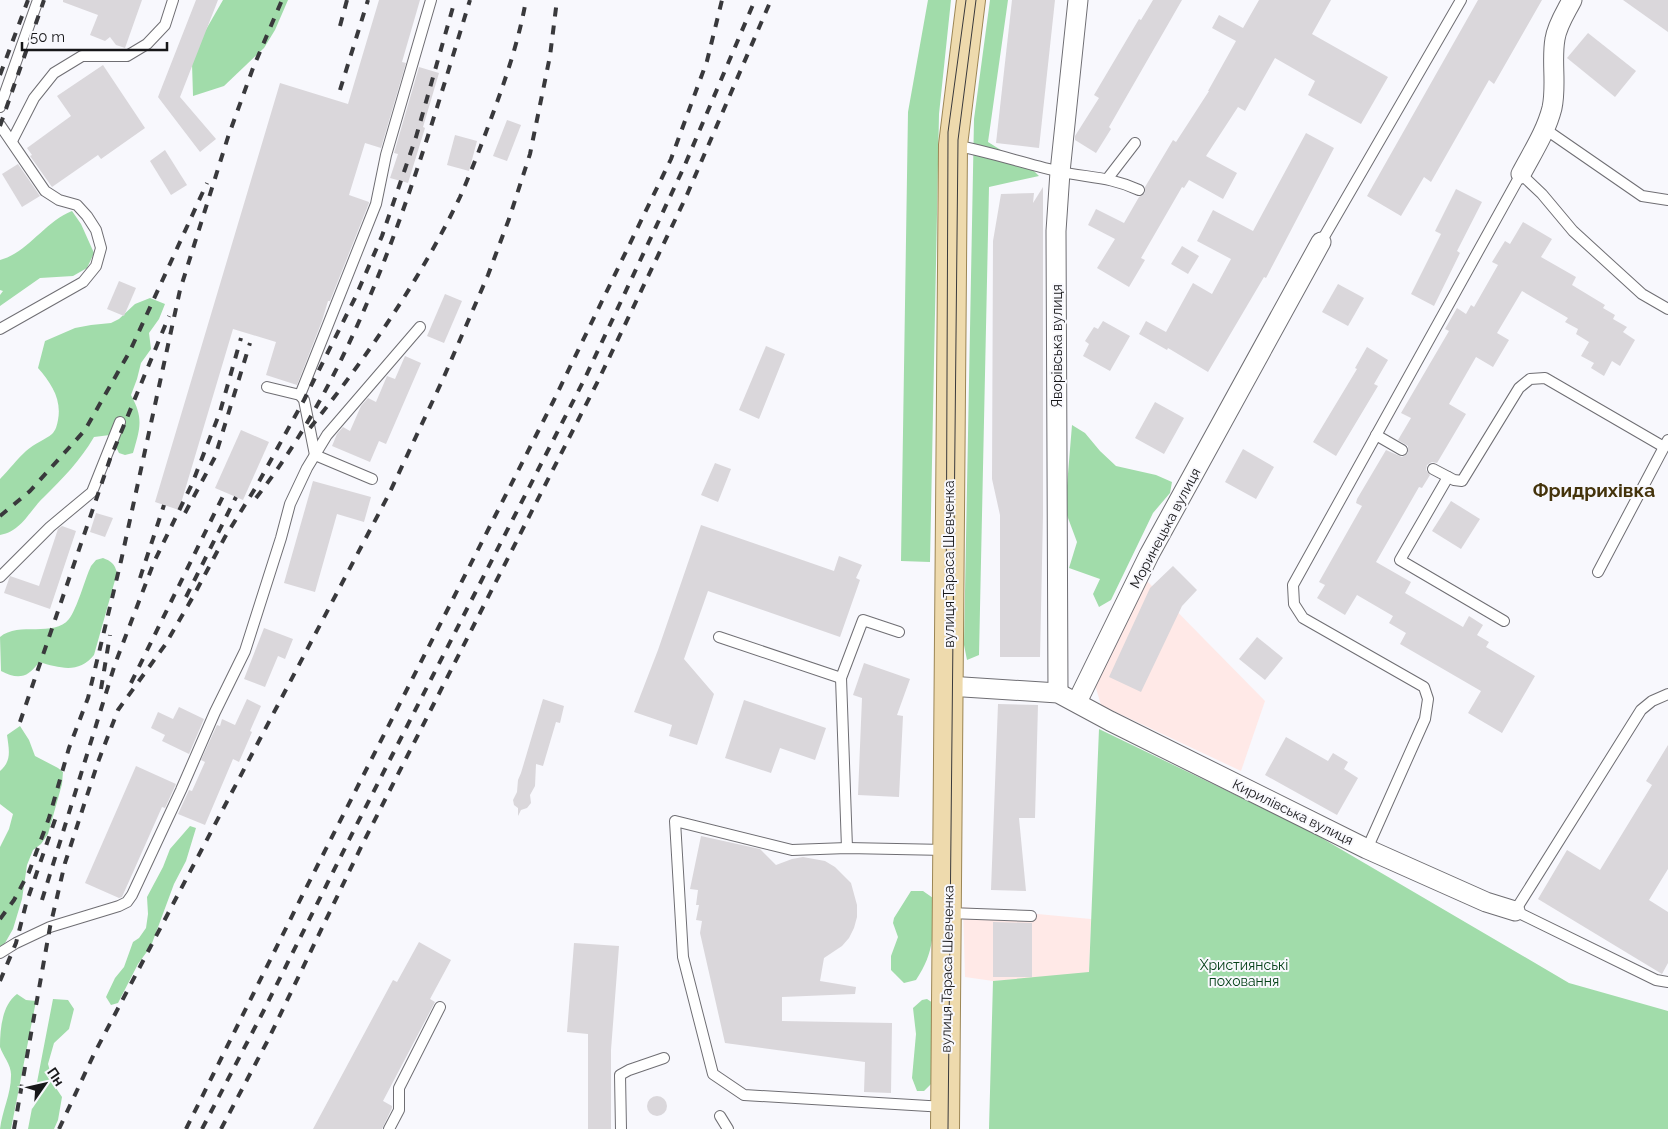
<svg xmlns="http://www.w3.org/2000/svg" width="1668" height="1129" viewBox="0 0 1668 1129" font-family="Raleway,sans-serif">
  <rect width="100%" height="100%" fill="#f8f8fd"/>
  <!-- commercial -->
  <g fill="#ffe9e7">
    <polygon points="1146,580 1265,701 1241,771 1101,705 1095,685"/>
    <polygon points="963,907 1091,919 1089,973 993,981 965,977"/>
  </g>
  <!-- green -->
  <g fill="#a1dcaa">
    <polygon points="223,0 288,0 275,30 264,48 224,86 193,96 192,63 204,33"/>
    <polygon points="928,0 951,0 939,114 930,562 901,561 908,112"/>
    <polygon points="990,0 1008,0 988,142 1033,170 1039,176 989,187 979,655 967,660 964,645 974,119"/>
    <path d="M 72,211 L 81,224 L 94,253 L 87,268 L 73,276 L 40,278 L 0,306 L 0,295 L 3,291 L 0,290 L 0,260 C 29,252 44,222 72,211 Z"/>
    <path d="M 150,298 L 165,304 L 159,319 L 149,333 L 151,349 L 141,363 L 137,379 L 131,395 C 144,419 140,428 133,453 L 125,455 L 119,453 L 110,435 L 94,437 C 80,461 63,478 44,497 C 29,511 22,531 0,535 L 0,479 C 9,470 17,459 26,451 C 34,444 46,439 52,434 C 56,430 57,425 58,420 C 62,399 51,383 38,368 L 45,341 L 75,328 L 91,325 L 111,323 L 119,319 L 135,304 Z"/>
    <polygon points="1072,425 1085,433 1100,451 1116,466 1156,475 1172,482 1170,493 1153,513 1111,600 1099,607 1093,594 1100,579 1069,568 1077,542 1065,510"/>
    <path d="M 103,558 C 111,561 115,564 117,573 L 94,655 C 79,674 60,668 39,662 C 28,678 18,680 1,671 L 0,637 C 19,621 54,638 69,619 C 77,609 85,579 91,566 L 96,560 Z"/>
    <path d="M 20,726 L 29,740 L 35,756 L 58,768 L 63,772 L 62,784 L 48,834 L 41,844 L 33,850 L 27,865 L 22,899 L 13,929 L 5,943 L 0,947 L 0,847 L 9,829 L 13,814 L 0,804 L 0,771 C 12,761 9,750 7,735 Z"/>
    <polygon points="1099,729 1308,830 1569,983 1668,1011 1668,1129 989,1129 993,981 1089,972"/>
    <polygon points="190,826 196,828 186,861 174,884 151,946 138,964 118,1003 111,1005 106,997 115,978 124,967 133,942 139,938 146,928 148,914 147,897 163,867 170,849"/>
    <path d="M 911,891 L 923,891 L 933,898 C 934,930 935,952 916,980 L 904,983 L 891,970 L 891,956 L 898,937 L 893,923 L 894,918 Z"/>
    <path d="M 17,994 L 26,1000 L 36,1001 L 11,1129 L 0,1129 C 2,1111 11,1094 11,1076 C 12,1066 3,1056 0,1047 C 0,1029 2,1005 17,994 Z"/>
    <polygon points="53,999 68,1000 74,1009 69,1029 54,1043 48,1064 54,1085 62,1097 58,1120 54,1129 28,1129"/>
    <polygon points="927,999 936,1005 934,1081 924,1091 917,1091 912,1078 916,1034 913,1008 922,1000"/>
  </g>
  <!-- building -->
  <g fill="#dad7db">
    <polygon points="63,0 142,0 125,48 116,45 110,37 105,41 90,35 98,15 63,2"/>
    <polygon points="196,0 218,0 180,97 216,139 200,152 158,97"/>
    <polygon points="379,0 420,0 402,62 406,63 381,148 365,143 349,195 369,202 369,203 330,301 328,301 322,321 297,385 266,375 276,342 233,329 179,510 155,502 280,83 348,104"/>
    <polygon points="1012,0 1055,0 1039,148 996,143"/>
    <polygon points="1153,0 1182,0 1109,127 1111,129 1096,153 1075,140 1075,136 1099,98 1094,95 1139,19 1141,20"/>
    <polygon points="1259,0 1331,0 1312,34 1388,77 1361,124 1308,95 1315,81 1275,58 1245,111 1238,107 1206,156 1237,173 1223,199 1189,180 1184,188 1182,187 1141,258 1145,260 1129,287 1097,268 1115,239 1088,225 1096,209 1124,223 1139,197 1145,193 1145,187 1173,140 1176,142 1209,91 1208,91 1236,41 1212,28 1219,15 1243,28"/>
    <polygon points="1478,0 1542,0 1494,84 1489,80 1431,182 1424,177 1401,216 1367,196"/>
    <polygon points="1623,0 1668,0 1668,32"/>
    <polygon points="1588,33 1636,71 1615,97 1567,58"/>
    <polygon points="103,65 145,128 101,159 98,155 52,187 30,156 32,155 27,148 71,116 57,96"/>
    <polygon points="419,67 439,73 423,127 425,128 408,183 390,178 398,154 394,153"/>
    <polygon points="507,120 521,125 507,161 493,156"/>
    <polygon points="1306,133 1334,148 1266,278 1264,277 1208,372 1168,348 1167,350 1139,334 1146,321 1166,332 1193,283 1212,294 1231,259 1197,241 1213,210 1253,231"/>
    <polygon points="455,135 477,141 469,171 447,165"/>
    <polygon points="165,150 187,185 171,195 150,161"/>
    <polygon points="18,164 40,196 22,207 2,174"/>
    <polygon points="1043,187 1043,515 1040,657 1000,657 1000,515 992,479 993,241 1001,194 1034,193 1033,203"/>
    <polygon points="1456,189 1482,202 1457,251 1460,253 1434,306 1411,294 1441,234 1435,231"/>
    <polygon points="1523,222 1552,239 1541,257 1576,277 1572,285 1605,305 1603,308 1615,315 1613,319 1627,327 1623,332 1635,340 1620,366 1612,361 1604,376 1591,368 1594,363 1581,356 1589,342 1576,334 1578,329 1565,322 1568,318 1522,291 1497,333 1509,340 1493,367 1476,357 1449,404 1466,414 1437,463 1432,462 1427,465 1426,470 1430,475 1422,488 1419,487 1376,562 1411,582 1405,593 1463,627 1469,616 1483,625 1477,635 1489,642 1486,647 1535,676 1502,733 1468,713 1481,691 1400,644 1406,633 1389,623 1393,616 1357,595 1345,615 1317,598 1325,585 1319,582 1362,506 1356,503 1357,499 1386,450 1402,457 1408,453 1408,446 1398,440 1411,418 1401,413 1449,331 1445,329 1457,308 1466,314 1471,305 1474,307 1498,265 1492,262 1505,241 1510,244"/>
    <polygon points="1182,246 1199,256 1188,274 1171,264"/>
    <polygon points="119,281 136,288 124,316 107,309"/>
    <polygon points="1338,284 1364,298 1348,326 1322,312"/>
    <polygon points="445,294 462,301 444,343 427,336"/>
    <polygon points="1103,321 1130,336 1110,371 1083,356 1089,344 1085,341 1094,327 1098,329"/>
    <polygon points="766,346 785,354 759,419 739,410"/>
    <polygon points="1367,347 1388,360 1374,384 1378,386 1336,456 1313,442 1357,369 1355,368"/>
    <polygon points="405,356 421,363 386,444 379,441 370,462 332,446 337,434 343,427 350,431 361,406 368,398 376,402 387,376 395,379"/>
    <polygon points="1155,402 1184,418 1164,454 1135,438"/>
    <polygon points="241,430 269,442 243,500 215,488"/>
    <polygon points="1243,449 1274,467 1256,499 1225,482"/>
    <polygon points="715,463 731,469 718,502 701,495"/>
    <polygon points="313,481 371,497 364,522 337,514 315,592 284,583"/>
    <polygon points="1451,501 1480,519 1461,549 1432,531"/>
    <polygon points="96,513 113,518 105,537 90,532"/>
    <polygon points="701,525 834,571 839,556 862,565 856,578 860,580 840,637 708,591 684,659 714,694 697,745 669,736 672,725 634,712 658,650"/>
    <polygon points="62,526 76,531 50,609 4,593 10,576 39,586 58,529"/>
    <polygon points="1173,566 1197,590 1182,606 1141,692 1109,677 1150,588"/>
    <polygon points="264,628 293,639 285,659 278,656 265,687 244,679"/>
    <polygon points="1257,637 1283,658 1265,680 1239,659"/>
    <polygon points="864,663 910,679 897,715 903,716 899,797 858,795 862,698 853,695"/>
    <polygon points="247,699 261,706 250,731 252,732 239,762 233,759 205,825 178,814 189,790 192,791 205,762 201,760 217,725 220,726 222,719 235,725"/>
    <polygon points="543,699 564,706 560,723 556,722 543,766 536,764 535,786 530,795 531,803 527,808 521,810 518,816 518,808 514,805 513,800 517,792 518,780 521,773"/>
    <polygon points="744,700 826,728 815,760 780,748 771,773 725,758"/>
    <polygon points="998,704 1038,705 1035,818 1019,818 1026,891 991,890"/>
    <polygon points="179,707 204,719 189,754 162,741 165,735 151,728 158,712 173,719"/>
    <polygon points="1286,737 1328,761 1333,753 1348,762 1344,769 1358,778 1337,815 1265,775"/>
    <polygon points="1668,745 1668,869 1649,900 1668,912 1668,963 1662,974 1538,899 1567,850 1600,870 1652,785 1646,781"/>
    <polygon points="136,766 176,784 165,808 162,807 122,897 119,898 85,883"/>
    <polygon points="701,836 760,849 776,865 792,859 803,857 825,861 835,867 851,883 857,905 857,917 854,928 849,938 842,946 824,958 820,981 856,987 855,994 782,997 782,1021 892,1023 891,1093 864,1092 865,1062 725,1043 700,933 702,921 696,920 699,905 696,905 698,890 690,889"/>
    <polygon points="993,922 1032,923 1032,977 993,977"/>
    <polygon points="419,942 451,960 430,999 435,1002 383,1101 392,1106 392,1108 382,1129 313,1129 393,980 397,982"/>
    <polygon points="574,943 619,946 611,1050 611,1129 588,1129 588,1034 567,1032"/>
    <circle cx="657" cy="1106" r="10"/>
  </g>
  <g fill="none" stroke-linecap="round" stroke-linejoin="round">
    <defs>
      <g id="service">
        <polyline points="0,107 38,0"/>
        <polyline points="0,125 45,191 59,200 77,205 87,216 96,230 101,248 96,266 83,282 0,329"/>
        <polyline points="1545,129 1642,196 1668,200"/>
        <polyline points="12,141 34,98 54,73 82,56 127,56 147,44 165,25 173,0"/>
        <path d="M 953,145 C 988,151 1022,163 1057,171 C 1087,178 1109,176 1139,190"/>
        <polyline points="1108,178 1135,143"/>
        <polyline points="1321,242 1461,0"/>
        <polyline points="267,387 300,395"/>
        <polyline points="1376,435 1402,450"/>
        <polyline points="1433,469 1454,480 1462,481 1519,388 1530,379 1545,378 1664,447 1668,440"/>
        <polyline points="1448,477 1400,560 1504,621"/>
        <polyline points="372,479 315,455 304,400 300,395 376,204 386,155 431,0"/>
        <polyline points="1598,572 1664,447"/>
        <polyline points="0,577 50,527 92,492 120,422"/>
        <polyline points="719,637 841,678 863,620 899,632"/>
        <polyline points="841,678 847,848"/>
        <polyline points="1668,694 1652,701 1641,710 1515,911 1656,980 1668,982"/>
        <polyline points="1367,849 1425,719 1428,699 1424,687 1303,618 1294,604 1293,585 1521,174 1542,194 1573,231 1642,294 1668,309"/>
        <polyline points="949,913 1031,916"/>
        <polyline points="0,953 16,943 50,927 119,906 127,902 132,895 181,790 215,712 245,651 281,538 290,504 307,468 327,435 420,327"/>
        <polyline points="945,1107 744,1095 713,1074 683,957 675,821 792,850 847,848 946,850"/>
        <polyline points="720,1116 728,1129"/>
        <polyline points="389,1129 399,1110 399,1088 440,1007"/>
        <polyline points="621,1129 620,1075 629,1070 664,1058"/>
      </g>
      <g id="minor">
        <path d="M 1521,174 C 1532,153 1546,132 1552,108 C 1557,85 1551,61 1555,39 C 1557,25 1566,12 1572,0"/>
        <polyline points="948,686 1058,693 1110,721 1367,849 1486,902 1515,911"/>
        <polyline points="1058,693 1056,231 1060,172 1078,0"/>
        <polyline points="1077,702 1149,555 1321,242"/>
      </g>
      <polyline id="primary" points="945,1129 953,145 971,0"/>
    </defs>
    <!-- service casing -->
    <use href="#service" stroke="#6f6e73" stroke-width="12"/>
    <!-- minor casing -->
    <use href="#minor" stroke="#6f6e73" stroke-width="21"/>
    <!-- primary casing -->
    <use href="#primary" stroke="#9c8655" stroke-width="30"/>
    <!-- service -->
    <use href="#service" stroke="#fff" stroke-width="10"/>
    <!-- minor -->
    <use href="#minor" stroke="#fff" stroke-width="19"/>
    <!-- primary -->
    <use href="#primary" stroke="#eedaad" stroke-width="28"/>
    <!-- tram -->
    <g stroke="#39393c" stroke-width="1">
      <polyline points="946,631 948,132 966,0"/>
      <polyline points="948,1129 958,140 976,0"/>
    </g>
    <!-- rail -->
    <g stroke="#39393c" stroke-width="4" stroke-dasharray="9 9" stroke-linecap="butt">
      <polyline points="340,26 347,0"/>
      <polyline points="0,75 28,0"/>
      <polyline points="340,90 368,0"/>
      <polyline points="0,126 44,0"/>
      <path d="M 310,428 C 367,357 420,280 460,197 C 472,170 482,143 492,116 C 506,78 519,40 526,0"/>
      <path d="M 256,498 C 366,357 418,169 470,0"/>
      <polyline points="185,513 215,457 250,343"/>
      <polyline points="0,516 30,491 85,430 130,351 207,183"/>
      <polyline points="140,578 164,505"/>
      <polyline points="186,597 236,497"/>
      <polyline points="131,683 225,492"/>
      <polyline points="101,689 110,635"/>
      <polyline points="20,722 110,459 169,316"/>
      <polyline points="42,900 115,664 154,562 192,484 220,412 241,338"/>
      <polyline points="0,919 14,900 29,872 49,818 69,748 88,698 121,561 180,290 228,137 253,68 282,0"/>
      <polyline points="0,981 16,943 26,904 57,814"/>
      <polyline points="14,1129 50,927 65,863 98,762 118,710 165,645 194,595 225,537 256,487 304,400 355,298 382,236 416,137 455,0"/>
      <polyline points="59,1129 94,1054 389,494 443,379 488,275 509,219 530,154 550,56 557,0"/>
      <polyline points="186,1129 302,896 553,402 671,159 707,61 722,0"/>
      <polyline points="202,1129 263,1012 356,826 585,378 684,167 755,0"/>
      <polyline points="221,1129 268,1040 362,845 598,381 686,197 771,0"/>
    </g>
  </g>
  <g text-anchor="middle" stroke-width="4" stroke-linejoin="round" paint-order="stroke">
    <!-- street labels -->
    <g font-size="14" fill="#171719" stroke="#f8f8fd">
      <text transform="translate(1057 346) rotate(-90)" y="5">Яворівська вулиця</text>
      <text transform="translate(1165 528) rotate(-62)" y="5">Моринецька вулиця</text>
      <text transform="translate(949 564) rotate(-90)" y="5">вулиця Тараса Шевченка</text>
      <text transform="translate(1293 812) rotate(26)" y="5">Кирилівська вулиця</text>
      <text transform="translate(947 969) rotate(-89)" y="5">вулиця Тараса Шевченка</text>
    </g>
    <!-- park labels -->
    <g font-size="14" fill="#064119" stroke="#f8f8fd">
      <text x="1244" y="970">Християнські<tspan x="1244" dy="16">поховання</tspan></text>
    </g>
    <!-- district labels -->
    <g font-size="19" font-weight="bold" fill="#44330b" stroke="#f8f8fd">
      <text x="1594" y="497">Фридрихівка</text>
    </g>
  </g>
  <!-- north arrow -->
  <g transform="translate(45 1084) rotate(56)" stroke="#f8f8fd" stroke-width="4" paint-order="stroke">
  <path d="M0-4L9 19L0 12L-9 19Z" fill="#171719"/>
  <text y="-8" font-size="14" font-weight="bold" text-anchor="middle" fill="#171719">Пн</text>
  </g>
  <!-- scale -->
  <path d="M22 42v8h145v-8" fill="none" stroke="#171719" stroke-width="2.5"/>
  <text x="30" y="42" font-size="15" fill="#171719" stroke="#f8f8fd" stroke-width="4" paint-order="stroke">50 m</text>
</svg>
